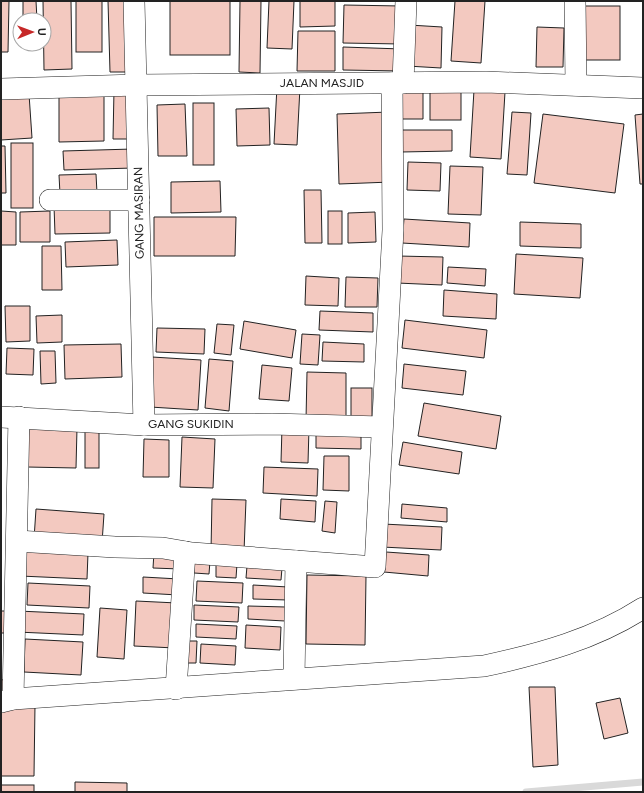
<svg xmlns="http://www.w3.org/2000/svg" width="644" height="793" viewBox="0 0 644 793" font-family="Figtree,sans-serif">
  <rect width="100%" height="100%" fill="#fff"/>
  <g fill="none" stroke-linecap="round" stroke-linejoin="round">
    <!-- stream -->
    <polyline stroke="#d9d9d9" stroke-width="7" points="526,792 643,782"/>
  </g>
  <!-- building -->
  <g fill="#f3c9c0" stroke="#222">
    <polygon points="1,1 9,1 8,52 1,52"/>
    <polygon points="23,1 36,1 37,20 23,20"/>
    <polygon points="43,1 71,1 72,69 44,70"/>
    <rect x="76" y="1" width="26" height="51"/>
    <polygon points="108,1 128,1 130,72 110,72"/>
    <rect x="170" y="1" width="60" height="54"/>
    <polygon points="240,1 261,1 260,73 239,72"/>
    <polygon points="269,1 294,1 292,49 267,48"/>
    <polygon points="300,1 335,1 335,26 300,27"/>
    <polygon points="455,1 485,1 481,63 451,61"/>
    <polygon points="344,5 401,6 401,44 343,43"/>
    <rect x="584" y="6" width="36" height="54"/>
    <polygon points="409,25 442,27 441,68 407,66"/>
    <polygon points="537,27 564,28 563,67 536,67"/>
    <polygon points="298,31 335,31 335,71 297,71"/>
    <polygon points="23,44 37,44 37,46 24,46"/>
    <polygon points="343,47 402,49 401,71 343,70"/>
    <polygon points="401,83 423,83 423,119 402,119"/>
    <polygon points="277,86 300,87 297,145 274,144"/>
    <rect x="430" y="87" width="31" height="33"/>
    <polygon points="114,90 134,90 133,139 113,139"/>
    <polygon points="474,90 505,92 501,159 470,157"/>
    <polygon points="59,91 104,91 104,141 59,142"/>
    <polygon points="29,94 32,138 1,140 1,95"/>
    <rect x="193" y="103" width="21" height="62"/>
    <polygon points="185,104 187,156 158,156 157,105"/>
    <polygon points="269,108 270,145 237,146 236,109"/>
    <polygon points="389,112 391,182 339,184 337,114"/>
    <polygon points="512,112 531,113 527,175 507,174"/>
    <polygon points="543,114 624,124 615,193 534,183"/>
    <polygon points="643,114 643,184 640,184 635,115"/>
    <polygon points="401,130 452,130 452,151 401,152"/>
    <rect x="11" y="143" width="22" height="65"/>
    <polygon points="1,146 5,146 6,193 1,193"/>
    <polygon points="133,149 133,168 64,170 63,151"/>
    <polygon points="408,162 441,163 440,191 407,190"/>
    <polygon points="450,166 483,167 481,215 448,214"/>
    <polygon points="96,174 97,193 60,194 59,175"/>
    <polygon points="220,181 221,212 171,213 171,182"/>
    <polygon points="304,190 321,190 322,243 305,243"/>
    <polygon points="110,205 110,233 55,234 54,206"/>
    <polygon points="1,211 16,212 16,245 1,245"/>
    <polygon points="50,211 50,242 20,242 20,212"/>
    <rect x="328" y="211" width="14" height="33"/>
    <polygon points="375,212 376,242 348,243 348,213"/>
    <polygon points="154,217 236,217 235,256 154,256"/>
    <polygon points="404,219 470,223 469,247 402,243"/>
    <polygon points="520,222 581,224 581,248 520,246"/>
    <polygon points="117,240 118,265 66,267 65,242"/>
    <polygon points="42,246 61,246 62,290 42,290"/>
    <polygon points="516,254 583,258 580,298 514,294"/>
    <polygon points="398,256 443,257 442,285 397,283"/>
    <polygon points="448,267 486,269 485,286 447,283"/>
    <polygon points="306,276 339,278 338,306 305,305"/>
    <polygon points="346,277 378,278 377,307 345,307"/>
    <polygon points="444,290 497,294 496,319 443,316"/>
    <polygon points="5,306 30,306 30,341 6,342"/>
    <polygon points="320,311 373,313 373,332 319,330"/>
    <polygon points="62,315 62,342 37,343 36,316"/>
    <polygon points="405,320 487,330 484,358 402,348"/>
    <polygon points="244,321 296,330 292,358 240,349"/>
    <polygon points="217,324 234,325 231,355 214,353"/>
    <polygon points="157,328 205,329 204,354 156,352"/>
    <polygon points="302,334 320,335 318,365 300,364"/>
    <polygon points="323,342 364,344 364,362 322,361"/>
    <polygon points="121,344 122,377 65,379 64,345"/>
    <polygon points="7,348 34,349 33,375 6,374"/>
    <polygon points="40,351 55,351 56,383 41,384"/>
    <polygon points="152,357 201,360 198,410 150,407"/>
    <polygon points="209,359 233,361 229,411 205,408"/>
    <polygon points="404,364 466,371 463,395 402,388"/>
    <polygon points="262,365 292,368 289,401 259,399"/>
    <polygon points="307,372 346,373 346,420 306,420"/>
    <rect x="351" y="388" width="21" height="38"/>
    <polygon points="424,403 501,416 496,449 418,436"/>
    <rect x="85" y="425" width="14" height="43"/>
    <polygon points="29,426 77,428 76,468 27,467"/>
    <polygon points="282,427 309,428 308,463 281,462"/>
    <polygon points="316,429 361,430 361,449 316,448"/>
    <polygon points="182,437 215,439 213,488 180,487"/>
    <polygon points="144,439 169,440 169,477 143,477"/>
    <polygon points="403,442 462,452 459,474 399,465"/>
    <polygon points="324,456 349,456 349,491 323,490"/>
    <polygon points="264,467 318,469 317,496 263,493"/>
    <polygon points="212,499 246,500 244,552 211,551"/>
    <polygon points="281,499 316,501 315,522 280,519"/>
    <polygon points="325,501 337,502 335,533 322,531"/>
    <polygon points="402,504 447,508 447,522 401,518"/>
    <polygon points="36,509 104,514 102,543 34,539"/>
    <polygon points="383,524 442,527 441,550 382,547"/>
    <polygon points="22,550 88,553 87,579 20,576"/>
    <polygon points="154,552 181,553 180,569 153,568"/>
    <polygon points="386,552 429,555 428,576 384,572"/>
    <polygon points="194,560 210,561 209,574 194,573"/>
    <polygon points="216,564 237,564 236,578 216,577"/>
    <polygon points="247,566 282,568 281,580 246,578"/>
    <polygon points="307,575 366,576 365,645 306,644"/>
    <polygon points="143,577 179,579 178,595 143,593"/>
    <polygon points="197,581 243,583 242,603 196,601"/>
    <polygon points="28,583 90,586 89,608 27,605"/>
    <polygon points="253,585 288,587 288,600 253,599"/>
    <polygon points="136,601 177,603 175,648 134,646"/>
    <polygon points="194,605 239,607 238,622 194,620"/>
    <polygon points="248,606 286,607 285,621 248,619"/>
    <polygon points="100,608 127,610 124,659 97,657"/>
    <polygon points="1,611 10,611 9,633 1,633"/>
    <polygon points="18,611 84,614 83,635 17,632"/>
    <polygon points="196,624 237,626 236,639 196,637"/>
    <polygon points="246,625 281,627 280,650 245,648"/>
    <polygon points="25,639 83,642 81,675 24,672"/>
    <polygon points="185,641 197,641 196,663 184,663"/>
    <polygon points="201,644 236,646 235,665 200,663"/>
    <polygon points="9,679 11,693 1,694 1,680"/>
    <polygon points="529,687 555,687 558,765 533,767"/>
    <polygon points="620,698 628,733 604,739 596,703"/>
    <polygon points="1,705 35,705 34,776 1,776"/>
    <polygon points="75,782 127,783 127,792 75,792"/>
    <rect x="1" y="785" width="33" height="7"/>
  </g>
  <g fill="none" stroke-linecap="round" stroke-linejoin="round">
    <defs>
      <g id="minor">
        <polyline points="134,1 144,425"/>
        <polyline points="575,1 576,85"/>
        <polyline points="403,83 406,1"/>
        <polyline points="1,89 137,85 486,82 643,88"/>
        <polyline points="50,200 139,200"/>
        <polyline points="1,417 144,425 272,424 381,427"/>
        <polyline points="17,541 115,547 163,548 192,553 375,567 393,230 392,83"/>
        <polyline points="294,679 296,561"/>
        <polyline points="176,689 185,552"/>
        <polyline points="13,699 19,417"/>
        <path d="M 1,702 L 13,699 L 484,666 C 540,654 595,639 643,608"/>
      </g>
    </defs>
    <!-- minor casing -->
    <use href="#minor" stroke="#222" stroke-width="22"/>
    <!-- minor -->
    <use href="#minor" stroke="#fff" stroke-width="21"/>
  </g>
  <g text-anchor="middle" stroke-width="3" stroke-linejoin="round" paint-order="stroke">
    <!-- street labels -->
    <g font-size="12" fill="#222" stroke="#fff">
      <text x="322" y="87">JALAN MASJID</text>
      <text transform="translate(139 213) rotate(-91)" y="4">GANG MASIRAN</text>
      <text x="191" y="428">GANG SUKIDIN</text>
    </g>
  </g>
  <!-- border -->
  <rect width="644" height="793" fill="none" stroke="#222222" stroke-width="4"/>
  <!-- north arrow -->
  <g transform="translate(32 32) rotate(89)"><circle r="19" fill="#ffffff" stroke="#a7a7a7"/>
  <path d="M0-3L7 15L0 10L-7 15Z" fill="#c62828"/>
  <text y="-6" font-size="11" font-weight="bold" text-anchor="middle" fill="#222222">U</text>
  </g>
</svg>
